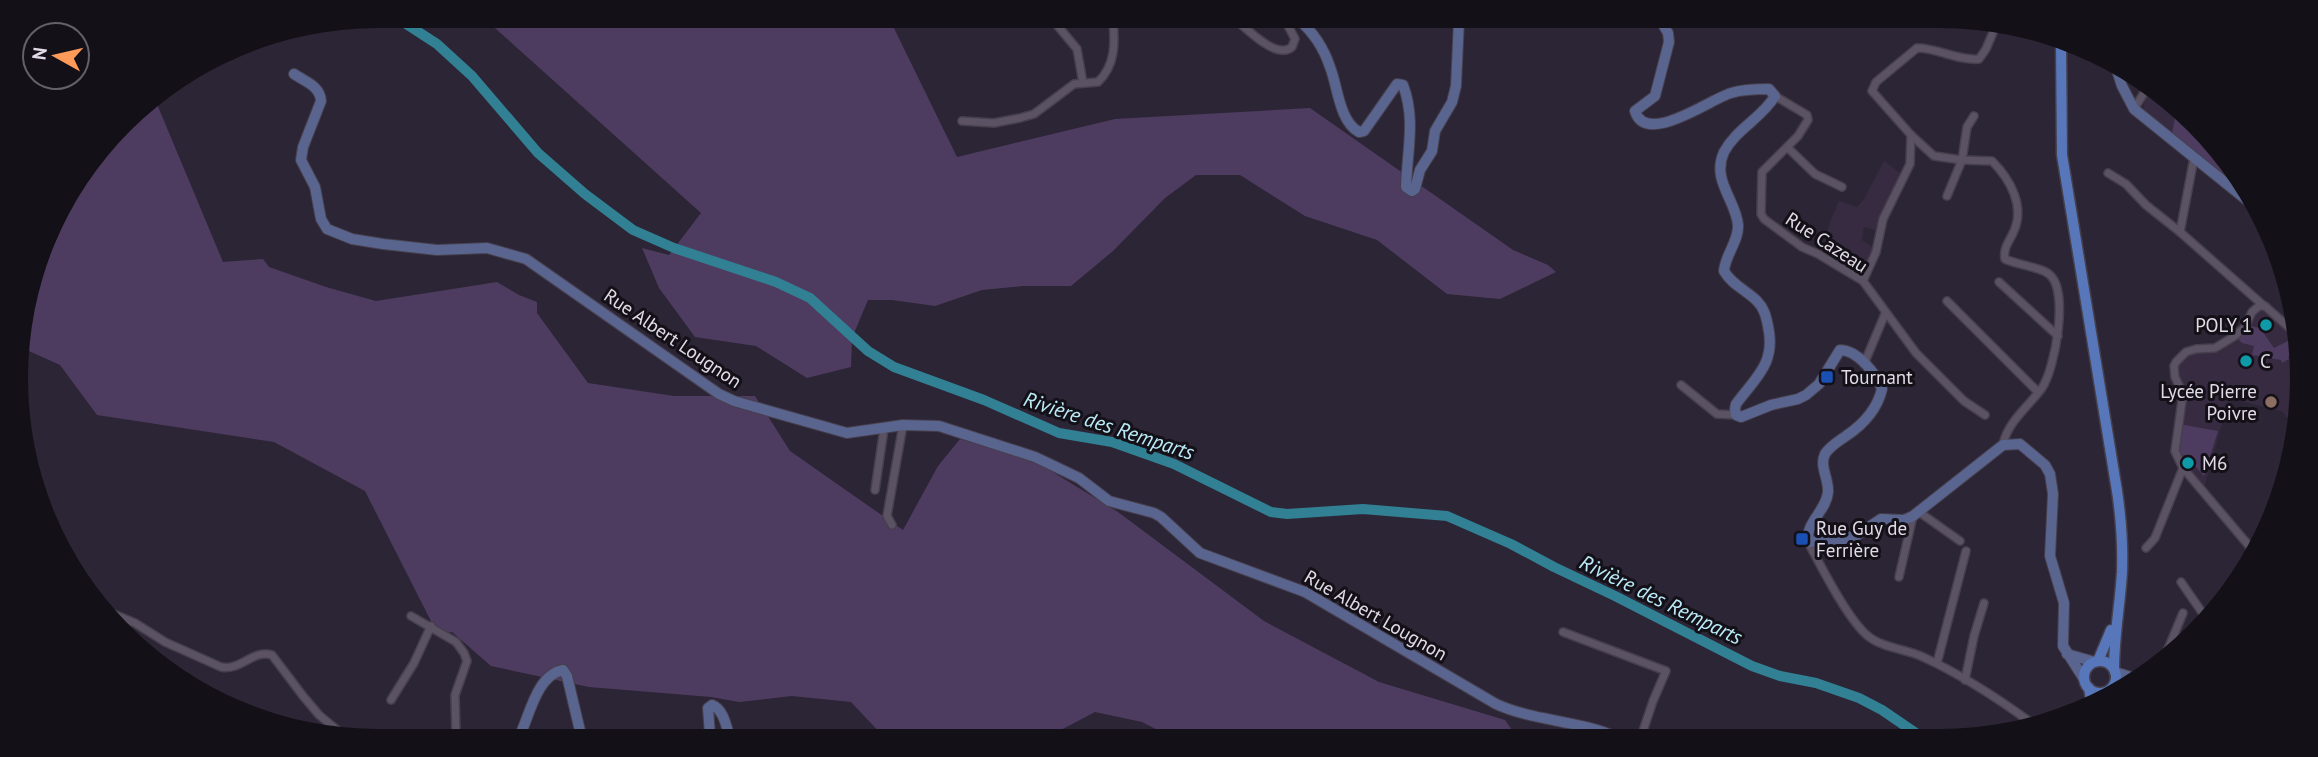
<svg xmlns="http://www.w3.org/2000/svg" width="2318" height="757" viewBox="0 0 2318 757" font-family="'PT Sans',sans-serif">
  <rect width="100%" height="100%" fill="#2c2535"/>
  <!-- built -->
  <g fill="#362b41">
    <polygon points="2152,88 2241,177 2250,198 2143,110 2144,104"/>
    <polygon points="1884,161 1904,176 1875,230 1864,227 1862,240 1873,247 1870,262 1863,276 1859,277 1822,253 1830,222 1839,201 1857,207 1864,199"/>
    <polygon points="2259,306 2295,333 2295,421 2286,417 2283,412 2229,398 2203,492 2176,456 2183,399 2175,377 2181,355 2207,349 2235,336"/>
  </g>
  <!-- green -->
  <g fill="#4e3c60">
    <polygon points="476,16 889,18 957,157 1115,119 1310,108 1513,250 1548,265 1556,272 1500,299 1447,294 1377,240 1305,216 1240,175 1196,175 1165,198 1113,251 1071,286 1023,286 982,290 935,306 892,300 868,300 852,338 851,367 807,378 756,346 695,337 659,288 642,248 669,255 701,213 486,20"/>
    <polygon points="154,97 223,262 263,259 269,267 326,287 376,301 497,282 519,295 537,302 537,313 588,383 674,396 755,396 790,451 903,530 938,466 960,439 1038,463 1118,512 1264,621 1379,682 1505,720 1517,737 1169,736 1142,722 1095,712 1057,732 1039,736 883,736 851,702 792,696 739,702 711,697 589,687 491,666 452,632 438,635 365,491 274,442 97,415 60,365 20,347 19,332 53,218 139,106"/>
    <polygon points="2176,114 2180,116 2241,177 2249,197 2175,137 2172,133"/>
    <polygon points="2246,325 2260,328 2274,348 2294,338 2291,355 2288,357 2289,359 2282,363 2281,360 2252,355 2254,346 2242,343 2235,336"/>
    <polygon points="2179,424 2218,431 2204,476 2188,458 2175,451"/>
  </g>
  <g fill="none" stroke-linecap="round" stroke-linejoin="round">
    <!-- river -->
    <polyline stroke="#318094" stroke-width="10" points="394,16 437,44 472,76 538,153 585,194 633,230 674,248 776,282 810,298 868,351 894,367 984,400 1059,433 1112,442 1174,464 1271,512 1287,514 1363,509 1447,516 1511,544 1554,567 1615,596 1752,666 1780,676 1816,683 1859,698 1882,710 1923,738"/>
    <defs>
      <g id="street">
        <polyline points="1052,19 1077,49 1083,83"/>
        <path d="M 1235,19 C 1248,30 1277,60 1292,47 L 1295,39 L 1285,20"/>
        <path d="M 1997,23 L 1986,49 L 1979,59 C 1958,61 1938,48 1917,48 L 1876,82 L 1872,91 L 1911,135 L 1934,156 L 1962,160 L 1992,161 C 2010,179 2026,207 2013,233 C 2009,242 2003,248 2005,259 C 2017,265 2042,267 2050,275 C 2069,292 2055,369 2042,388 C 2029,406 2007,422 2003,445"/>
        <polyline points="1775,96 1807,115 1808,120 1798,136 1762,172 1761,214 1764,219 1802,247 1818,254 1863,281 1916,353 1964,401 1985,415"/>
        <polyline points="2134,109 2149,85"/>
        <path d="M 962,121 L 994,123 L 1020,118 L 1034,114 L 1074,84 L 1098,82 C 1116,65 1115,42 1113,19"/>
        <polyline points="1788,148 1815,174 1842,187"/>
        <polyline points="2108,173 2126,184 2146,205 2180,232 2194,158"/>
        <polyline points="1947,196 1962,160 1967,127 1974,116"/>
        <polyline points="2180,232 2264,306"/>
        <polyline points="1863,281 1876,252 1883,219 1910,164 1911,135"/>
        <polyline points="1999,282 2058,336"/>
        <polyline points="1947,301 2038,392"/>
        <polyline points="1864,364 1885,314"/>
        <polyline points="1681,385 1717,414 1736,415"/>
        <polyline points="2183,468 2175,451 2183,394 2175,377 2174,366 2176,362 2186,352 2196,349 2215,348 2235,336 2245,327 2252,312 2259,306 2265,306 2295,333"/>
        <polyline points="875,490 884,429"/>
        <polyline points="1919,512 1960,541"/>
        <polyline points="892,525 887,516 903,425"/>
        <path d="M 1808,542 C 1821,566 1848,620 1868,636 C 1882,648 1907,649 1923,657 C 1962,675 1999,699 2033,724"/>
        <polyline points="2146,548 2155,538 2183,468 2256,554"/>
        <polyline points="1899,577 1913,516"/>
        <polyline points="2181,582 2206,618"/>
        <path d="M 109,612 L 135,623 L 165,642 L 221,667 C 241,671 253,649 272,655 L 303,696 L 319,715 L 342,734"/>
        <polyline points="411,616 456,642 464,653 467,661 455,695 456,735"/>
        <polyline points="1563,632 1666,671 1653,701 1641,737"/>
        <polyline points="2163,661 2183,613"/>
        <polyline points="1937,663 1966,551"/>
        <polyline points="1965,680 1974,636 1984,603"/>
        <polyline points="391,700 414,663 431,626"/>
      </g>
      <g id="secondary">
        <path d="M 1299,20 C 1313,32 1324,49 1330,67 C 1338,87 1339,121 1359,132 L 1364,131 L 1397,84 L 1403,85 C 1416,119 1407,152 1406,187 L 1412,191 L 1415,189 L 1420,170 L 1432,151 L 1435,131 L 1452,102 L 1456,86 L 1459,20"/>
        <path d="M 1661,21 L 1668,33 L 1669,42 L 1655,96 L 1635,111 C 1646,147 1712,98 1731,93 C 1744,89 1757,89 1769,89 L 1775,96 C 1762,118 1736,129 1724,152 C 1711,180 1736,200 1738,225 C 1739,241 1725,255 1724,271 C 1732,285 1746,290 1757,301 C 1764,308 1766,316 1768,326 C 1776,363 1757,376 1736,404 L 1735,409 L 1736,415 L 1741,417 L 1771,405 L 1798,399 L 1806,395 L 1819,384 L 1840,350 C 1858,350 1876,374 1882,389 C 1877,410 1864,424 1846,436 C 1839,441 1830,446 1825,454 C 1819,466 1829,479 1828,492 C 1827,510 1805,523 1808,542 L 1844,539 L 1857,535 L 1881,519 L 1904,520 L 1913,516 L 2003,445 L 2020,444 L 2045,465 L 2050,474 L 2053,494 L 2050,556 L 2064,603 L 2063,646 L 2084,679"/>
        <polyline points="2116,67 2122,86 2134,109 2253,205"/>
        <path d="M 294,74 C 306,82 320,86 321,101 L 303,147 L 301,160 L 315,187 L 321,219 L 327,229 L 352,239 L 383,244 L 437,250 L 487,248 L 526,259 L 719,394 L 734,401 L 847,433 L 903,425 L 939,426 L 1035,457 L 1079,478 L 1109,501 L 1154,513 L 1161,517 L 1200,553 L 1305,592 L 1496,704 C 1533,721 1578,720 1616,737"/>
        <polyline points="2067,654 2095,662"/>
        <polyline points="2150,671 2156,664 2165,661"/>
        <polyline points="2115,672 2137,679"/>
        <polyline points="2111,689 2126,686"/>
        <path d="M 520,735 C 530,714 537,675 563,670 L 567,676 L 581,735"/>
        <path d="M 710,735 L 708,708 L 712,705 C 723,709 726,725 729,735"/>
      </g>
      <g id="primary">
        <path d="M 2061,44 L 2062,155 L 2117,491 C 2121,518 2123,545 2122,572 C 2120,605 2114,636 2114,669"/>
        <circle cx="2100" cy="677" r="16"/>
        <polyline points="2098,661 2111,630"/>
        <polyline points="2089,688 2092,706"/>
      </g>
    </defs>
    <!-- street casing -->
    <use href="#street" stroke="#463f4c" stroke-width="10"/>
    <!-- secondary casing -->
    <use href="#secondary" stroke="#463f4c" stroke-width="12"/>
    <!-- primary casing -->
    <use href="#primary" stroke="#463f4c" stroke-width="13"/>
    <!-- street -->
    <use href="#street" stroke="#5b5264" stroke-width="7"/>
    <!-- secondary -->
    <use href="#secondary" stroke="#59648f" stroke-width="10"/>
    <!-- primary -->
    <use href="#primary" stroke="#5777ba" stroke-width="10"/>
  </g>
  <!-- markers -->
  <g fill="#0f9aa8" stroke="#131017" stroke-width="2.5">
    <circle cx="2266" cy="325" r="7"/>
    <circle cx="2246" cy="361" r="7"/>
    <circle cx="2188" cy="463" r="7"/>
  </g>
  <g fill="#1a4fb4" stroke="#131017" stroke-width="2.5">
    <rect x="1820" y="370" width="14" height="14" rx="3.5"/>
    <rect x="1795" y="532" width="14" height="14" rx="3.5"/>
  </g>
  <circle fill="#8d6e63" stroke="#131017" stroke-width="2.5" cx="2271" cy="402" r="7"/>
  <g text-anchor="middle" stroke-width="6" stroke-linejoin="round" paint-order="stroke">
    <!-- street labels -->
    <g font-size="19" fill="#e0dbe6" stroke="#131017">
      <text transform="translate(1827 242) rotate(33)" y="7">Rue Cazeau</text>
      <text transform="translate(673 338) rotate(34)" y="7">Rue Albert Lougnon</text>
      <text transform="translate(1376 615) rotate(30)" y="7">Rue Albert Lougnon</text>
    </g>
    <!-- poi labels -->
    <g font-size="19" fill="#e0dbe6" stroke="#131017" text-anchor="start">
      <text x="2252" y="332" text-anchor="end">POLY 1</text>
      <text x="2260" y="368">C</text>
      <text x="1841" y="384">Tournant</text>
      <text x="2257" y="398" text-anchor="end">Lycée Pierre<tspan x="2257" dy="22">Poivre</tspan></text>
      <text x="2202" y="470">M6</text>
      <text x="1816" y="535">Rue Guy de<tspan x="1816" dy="22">Ferrière</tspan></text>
    </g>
    <!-- water labels -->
    <g font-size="21" font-style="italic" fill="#bbebf9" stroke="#131017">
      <text transform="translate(1109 426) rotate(18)" y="7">Rivière des Remparts</text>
      <text transform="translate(1661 600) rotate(26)" y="7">Rivière des Remparts</text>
    </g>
  </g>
  <!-- crop -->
  <path d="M0 0H2318V757H0ZM378 28H1940A350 350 0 0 1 2290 378V379A350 350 0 0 1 1940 729H378A350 350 0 0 1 28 379V378A350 350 0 0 1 378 28Z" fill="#131017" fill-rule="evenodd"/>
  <!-- north arrow -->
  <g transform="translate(56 56) rotate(278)"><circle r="33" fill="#131017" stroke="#65616a" stroke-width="2"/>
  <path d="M0-5L12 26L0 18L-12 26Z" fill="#fe9b59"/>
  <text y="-10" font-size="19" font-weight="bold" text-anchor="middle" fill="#e0dbe6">N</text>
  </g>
</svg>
